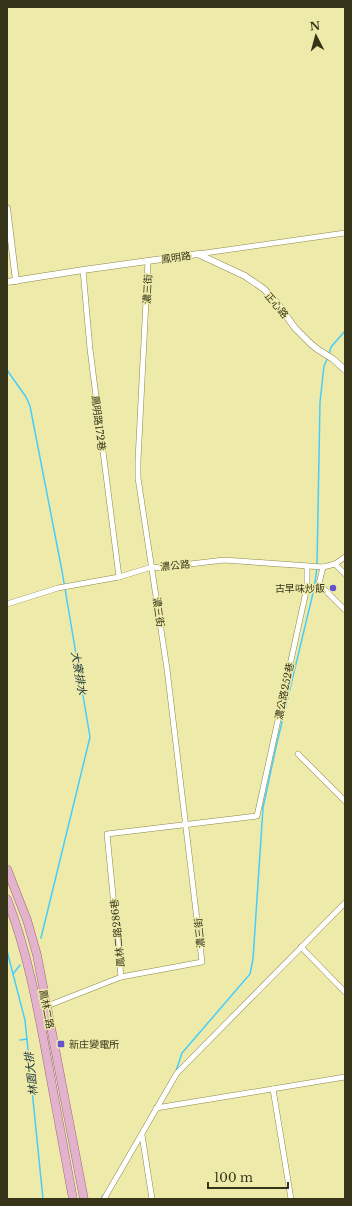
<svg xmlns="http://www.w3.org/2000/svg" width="352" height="1206" viewBox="0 0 352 1206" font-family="'Libre Baskerville','Noto Sans TC',serif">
  <rect width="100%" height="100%" fill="#eeebaa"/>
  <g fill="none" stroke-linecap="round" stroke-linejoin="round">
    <!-- stream -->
    <g stroke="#47cdfc" stroke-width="1.5">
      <polyline points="329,354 331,347 345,331"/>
      <polyline points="7,370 26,397 30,406 62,571 90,737 41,938"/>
      <polyline points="317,565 320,402 324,366 328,357"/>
      <polyline points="7,951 25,1020 43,1199"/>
      <polyline points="13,974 20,965"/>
      <polyline points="20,1040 27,1039"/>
      <polyline points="176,1071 182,1053 250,974 253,959 263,808 276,747 314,589 317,568"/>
      <polyline points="101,1199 103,1195"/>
    </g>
    <defs>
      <g id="minor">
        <polyline points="198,254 345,233"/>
        <polyline points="83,270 90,349 119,577"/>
        <polyline points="335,564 345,574"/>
        <polyline points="323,567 319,584 345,610"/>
        <polyline points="7,604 58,588 119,577 152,567 162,568 173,566 224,560 323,567 335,564 345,557"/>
        <polyline points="298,754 345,801"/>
        <polyline points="301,947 345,992"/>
        <polyline points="121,977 202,962 167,669 138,478 138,460 148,261"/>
        <polyline points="47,1006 121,977 107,834 257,816 307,587 307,566"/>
        <polyline points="273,1089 291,1199"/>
        <polyline points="156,1108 345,1077"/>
        <polyline points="142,1135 152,1199"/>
        <polyline points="104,1199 177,1073 345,903"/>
      </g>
      <g id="tertiary">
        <polyline points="7,208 16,281"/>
        <polyline points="7,282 83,270 198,254 245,276 264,289 277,303 295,328 310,343 317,349 333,359 345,370"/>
      </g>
      <g id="primary">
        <polyline points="7,869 27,920 37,955 84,1199"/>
        <path d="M 7,899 C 27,950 37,1004 47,1058 C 56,1105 64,1152 73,1199"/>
      </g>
    </defs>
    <!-- minor casing -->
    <use href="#minor" stroke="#8b884a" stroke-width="6"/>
    <!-- tertiary casing -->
    <use href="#tertiary" stroke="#8b884a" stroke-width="7"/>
    <!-- primary casing -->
    <use href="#primary" stroke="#9b667a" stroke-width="9"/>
    <!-- minor -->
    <use href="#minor" stroke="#fff" stroke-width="5"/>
    <!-- tertiary -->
    <use href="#tertiary" stroke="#fff" stroke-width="6"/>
    <!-- primary -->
    <use href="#primary" stroke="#e3b3ce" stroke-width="8"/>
  </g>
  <!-- markers -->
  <g fill="#6653cd" stroke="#eeebaa" stroke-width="1.5">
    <circle cx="333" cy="588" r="4"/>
    <rect x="57" y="1040" width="8" height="8" rx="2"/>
  </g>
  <g text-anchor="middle" stroke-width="3" stroke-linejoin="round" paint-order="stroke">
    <!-- street labels -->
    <g font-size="10" fill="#36351a" stroke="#eeebaa">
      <text transform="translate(176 257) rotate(-8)" y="4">鳳明路</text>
      <text transform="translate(147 289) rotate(-87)" y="4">濃三街</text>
      <text transform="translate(277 305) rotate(50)" y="4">正心路</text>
      <text transform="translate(99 423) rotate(83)" y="4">鳳明路172巷</text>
      <text transform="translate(175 565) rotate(-6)" y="4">濃公路</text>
      <text transform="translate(159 612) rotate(82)" y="4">濃三街</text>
      <text transform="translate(284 691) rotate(-78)" y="4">濃公路252巷</text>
      <text transform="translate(117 933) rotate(-96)" y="4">鳳林二路286巷</text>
      <text transform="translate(199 933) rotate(-96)" y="4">濃三街</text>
      <text transform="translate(47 1009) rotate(79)" y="4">鳳林二路</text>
    </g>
    <!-- poi labels -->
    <g font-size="10" fill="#36351a" stroke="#eeebaa" text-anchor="end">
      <text x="325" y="592">古早味炒飯</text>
      <text x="69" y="1048" text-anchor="start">新庄變電所</text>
    </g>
    <!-- water labels -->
    <g font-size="11" font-style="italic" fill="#213740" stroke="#eeebaa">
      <text transform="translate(79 673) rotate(80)" y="4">大寮排水</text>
      <text transform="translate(31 1074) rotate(-96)" y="4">林園大排</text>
    </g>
  </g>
  <!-- border -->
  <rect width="352" height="1206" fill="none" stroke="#36351a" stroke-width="16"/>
  <!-- north arrow -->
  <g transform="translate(316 36) rotate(354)" stroke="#eeebaa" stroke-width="3" paint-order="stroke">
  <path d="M0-3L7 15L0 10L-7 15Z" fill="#36351a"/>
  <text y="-6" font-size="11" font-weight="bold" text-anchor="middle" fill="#36351a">N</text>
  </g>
  <!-- scale -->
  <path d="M208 1182v6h80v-6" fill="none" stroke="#36351a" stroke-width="2"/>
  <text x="214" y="1182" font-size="12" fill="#36351a" stroke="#eeebaa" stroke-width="3" paint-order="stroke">100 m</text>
</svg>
